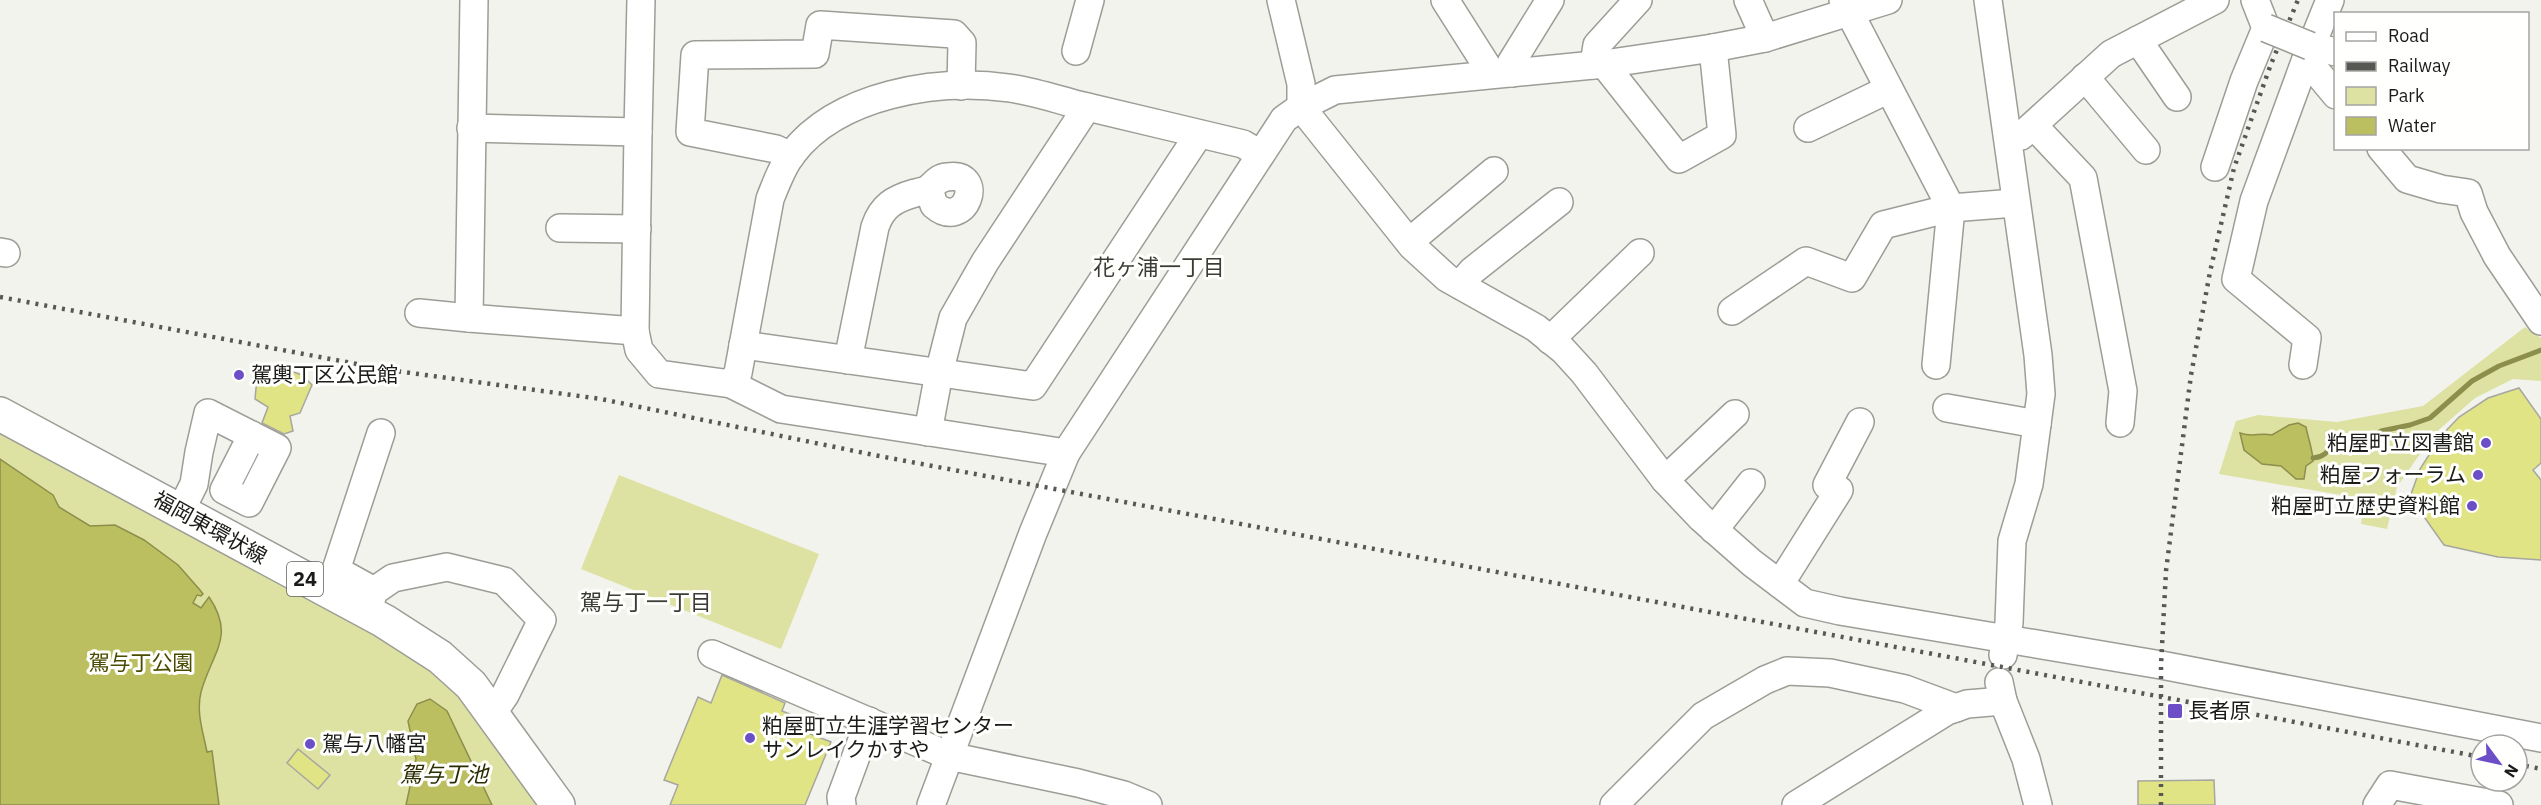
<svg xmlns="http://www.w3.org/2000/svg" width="2541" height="805" viewBox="0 0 2541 805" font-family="'IBM Plex Sans','Noto Sans JP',sans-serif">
  <rect width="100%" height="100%" fill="#f3f3ed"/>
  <!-- green -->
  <g fill="#dde1a2">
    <polygon points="2525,327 2541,338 2541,381 2513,379 2475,398 2433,435 2397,487 2387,529 2361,524 2364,499 2219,474 2236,421 2258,415 2337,422 2423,406"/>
    <polygon points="0,430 377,626 459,688 542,805 0,805"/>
    <polygon points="619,475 819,554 781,649 581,569"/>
  </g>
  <!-- water -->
  <g fill="#bcbf60" stroke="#8c8e4b" stroke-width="1.5">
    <path d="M 2298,423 L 2306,427 C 2308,438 2313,451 2313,461 L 2306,466 L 2304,479 L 2296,479 L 2281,466 L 2262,464 L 2244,450 L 2240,433 C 2254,438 2259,432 2272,435 L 2289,425 Z"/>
    <path d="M 0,459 L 53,495 L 59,507 L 90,526 L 115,525 L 144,540 L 178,565 L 200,590 L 203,594 L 201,596 L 197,595 L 193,603 L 201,608 L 209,597 C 236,637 212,652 201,692 C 196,712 203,732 207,752 L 212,751 L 219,805 L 0,805 Z"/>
    <polygon points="430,699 447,711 492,805 406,805 416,759 408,721 417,704"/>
  </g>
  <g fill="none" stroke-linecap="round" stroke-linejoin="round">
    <!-- stream -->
    <path stroke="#8c8e4b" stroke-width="5" d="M 2313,458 C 2328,457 2330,446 2340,437 L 2361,445 L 2381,431 L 2410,425 L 2430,418 L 2472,381 L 2499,366 L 2541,350"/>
  </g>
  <!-- building -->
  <g fill="#e0e484" stroke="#a7a7a1" stroke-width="1.5">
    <polygon points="273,365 302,375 312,385 300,413 290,416 293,431 284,434 262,423 268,407 255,399 256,388 263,368"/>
    <polygon points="2519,388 2541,419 2541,463 2533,470 2541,480 2541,560 2498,557 2444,545 2410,497 2420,469 2441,436 2459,417 2488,398"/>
    <polygon points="722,675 785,703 782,711 812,723 808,733 831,742 805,805 670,805 678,785 664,780 698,697 711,703"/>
    <polygon points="298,749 330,775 318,789 287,763"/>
    <polygon points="2214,780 2215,805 2138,805 2138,781"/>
  </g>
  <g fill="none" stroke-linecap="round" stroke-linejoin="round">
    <defs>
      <g id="minor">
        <polyline points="474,0 469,318 635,331"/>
        <polyline points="1281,0 1301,84 1301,107 1412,246 1447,278 1536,328 1563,350 1584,373 1665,480 1701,518 1752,563 1805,603 1840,611 2161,665 2541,738"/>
        <polyline points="1445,0 1492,74"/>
        <polyline points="1748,0 1765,38"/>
        <polyline points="1843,0 1951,208 1936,365"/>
        <polyline points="1988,0 2038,355 2041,394 2029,484 2012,541 2009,623 2003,655"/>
        <polyline points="2330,0 2306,59 2336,95"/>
        <polyline points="2138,40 2177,97"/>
        <polyline points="2310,46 2336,52"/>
        <polyline points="1076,51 1090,0"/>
        <polyline points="1604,64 1679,159 1722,135 1713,48"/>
        <polyline points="1594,65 1597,45 1638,0"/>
        <polyline points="1512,73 1511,63 1550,0"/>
        <polyline points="2085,77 2146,150"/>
        <polyline points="2034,126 2083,178 2123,391 2120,423"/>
        <polyline points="471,128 638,132 635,331 639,350 659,374 731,384 781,409 1066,453"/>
        <polyline points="1808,128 1889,89"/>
        <polyline points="638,132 641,0"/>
        <polyline points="2021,136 2111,54 2215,0"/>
        <polyline points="2381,148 2407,179 2441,189 2468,193 2474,212 2497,256 2541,321"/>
        <polyline points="791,156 776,149 690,132 695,55 815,54 820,25 954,34 962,43 961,86"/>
        <polyline points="2215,167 2244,81 2266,28 2255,0"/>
        <polyline points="560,228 637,229"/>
        <polyline points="1409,242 1494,171"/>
        <polyline points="0,252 6,253"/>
        <polyline points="1460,285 1472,271 1559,202"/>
        <polyline points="1732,311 1806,261 1852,278 1883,225 1951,208 2015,203"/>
        <polyline points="419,313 469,318"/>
        <polyline points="1550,340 1640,253"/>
        <polyline points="743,345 1033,386 1199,134"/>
        <path d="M 848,360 L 875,227 C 882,206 894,199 915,193 C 919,192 925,191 928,189 C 935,184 937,178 947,177 C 987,170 966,233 934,205 L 929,189"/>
        <polyline points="2303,365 2307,338 2236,279 2254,201 2306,59"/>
        <path d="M 731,384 L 738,373 L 770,199 C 776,184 782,167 792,154 C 838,94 937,78 1009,88 C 1032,91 1056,99 1079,105 C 1134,118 1188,131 1243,144 L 1260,154"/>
        <polyline points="1947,408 2037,424"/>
        <polyline points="928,432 939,373 953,318 985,262 1087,107"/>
        <polyline points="1665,480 1735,414"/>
        <polyline points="180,512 194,484 199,452 208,413 277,448 249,503 224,490 252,435"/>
        <polyline points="1714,530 1751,483"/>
        <polyline points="1780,584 1839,490 1827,485 1860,422"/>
        <polyline points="374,591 336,570 381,433"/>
        <polyline points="367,612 374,591 393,578 447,567 504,581 542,620 505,695 492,714"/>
        <polyline points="712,654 949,756 1078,783 1124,795 1148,805"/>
        <polyline points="1999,682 2003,701 2026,759 2038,805"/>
        <polyline points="842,805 841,797 869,721"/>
        <polyline points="931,805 1033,533 1066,453 1284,119 1301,107 1335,90 1604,64 1713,48 1765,38 1888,0"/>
        <polyline points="1614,805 1703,716 1765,680 1787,671 1830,673 1905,689 1956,708"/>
        <polyline points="1796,805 1947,711 1967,704 2003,701"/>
        <polyline points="2377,805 2390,785 2499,805"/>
      </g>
      <polyline id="major" points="0,414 384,621 440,657 471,685 558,805"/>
    </defs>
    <!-- minor casing -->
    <use href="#minor" stroke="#9d9d97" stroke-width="30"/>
    <!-- major casing -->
    <use href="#major" stroke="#9d9d97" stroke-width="36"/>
    <!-- minor -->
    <use href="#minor" stroke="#fff" stroke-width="27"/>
    <!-- major -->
    <use href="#major" stroke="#fff" stroke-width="33"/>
    <!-- rail -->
    <g stroke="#575854" stroke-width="4.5" stroke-dasharray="3 6" stroke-linecap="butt">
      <polyline points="0,297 389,370 601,399 874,455 2481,757"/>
      <polyline points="2517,764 2541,769"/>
      <polyline points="2161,805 2161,665 2166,571 2191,375 2210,272 2234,168 2271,64 2298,0"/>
    </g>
    <defs>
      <polyline id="minor-bridge" points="2266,28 2310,46"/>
    </defs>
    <!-- minor-bridge casing -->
    <use href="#minor-bridge" stroke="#9d9d97" stroke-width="30" stroke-linecap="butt"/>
    <!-- minor-bridge -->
    <use href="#minor-bridge" stroke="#fff" stroke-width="27"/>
  </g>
  <!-- markers -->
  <g fill="#6c4ec7" stroke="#fffffe" stroke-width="2">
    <circle cx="239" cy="375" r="6"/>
    <circle cx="2486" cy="443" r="6"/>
    <circle cx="2478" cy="475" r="6"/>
    <circle cx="2472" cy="506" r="6"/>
    <rect x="2167" y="703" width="16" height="16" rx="3"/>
    <circle cx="750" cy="738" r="6"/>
    <circle cx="310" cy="744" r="6"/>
  </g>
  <g text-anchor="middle" stroke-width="6" stroke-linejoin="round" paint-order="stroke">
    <!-- shield labels -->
    <rect fill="#fffffe" stroke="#5f605e" stroke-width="1.5" x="287" y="562" width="36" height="34" rx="4.5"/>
    <g font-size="20" font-weight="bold" fill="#1b1c19">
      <text x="305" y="586">24</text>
    </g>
    <!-- poi labels -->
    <g font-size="21" fill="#1b1c19" stroke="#fffffe" text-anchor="start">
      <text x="251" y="382">駕輿丁区公民館</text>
      <text x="2474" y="450" text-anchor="end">粕屋町立図書館</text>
      <text x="2466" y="482" text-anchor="end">粕屋フォーラム</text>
      <text x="2460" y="513" text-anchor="end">粕屋町立歴史資料館</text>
      <text x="2188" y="718">長者原</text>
      <text x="762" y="733">粕屋町立生涯学習センター<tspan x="762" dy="24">サンレイクかすや</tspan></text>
      <text x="322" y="751">駕与八幡宮</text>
    </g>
    <!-- street labels -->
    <g font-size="21" fill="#1b1c19" stroke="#fffffe">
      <text transform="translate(210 528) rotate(29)" y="7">福岡東環状線</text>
    </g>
    <!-- park labels -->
    <g font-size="21" fill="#4b4b00" stroke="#fffffe">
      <text x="141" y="670">駕与丁公園</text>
    </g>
    <!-- neighbourhood labels -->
    <g font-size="22" fill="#3c3c37" stroke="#fffffe">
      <text x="1159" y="275">花ヶ浦一丁目</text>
      <text x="646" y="610">駕与丁一丁目</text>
    </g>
    <!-- water labels -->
    <g font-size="22" font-style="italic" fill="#2b2c02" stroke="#fffffe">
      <text x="444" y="782">駕与丁池</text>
    </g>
  </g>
  <!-- legend -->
  <rect x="2334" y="12" width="195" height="138" fill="#fffffe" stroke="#a4a4a2" stroke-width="1.5"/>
  <rect x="2346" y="32" width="30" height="9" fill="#ffffff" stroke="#a4a4a2" stroke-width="1.5"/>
  <text x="2388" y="42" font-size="18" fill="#1b1c19">Road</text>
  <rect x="2346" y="62" width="30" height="9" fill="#575854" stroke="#a4a4a2" stroke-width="1.5"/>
  <text x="2388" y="72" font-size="18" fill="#1b1c19">Railway</text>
  <rect x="2346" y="87" width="30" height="18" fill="#dde1a2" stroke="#a4a4a2" stroke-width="1.5"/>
  <text x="2388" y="102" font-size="18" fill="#1b1c19">Park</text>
  <rect x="2346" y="117" width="30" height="18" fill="#bcbf60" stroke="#a4a4a2" stroke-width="1.5"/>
  <text x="2388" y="132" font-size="18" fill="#1b1c19">Water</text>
  <!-- north arrow -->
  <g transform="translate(2499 763) rotate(123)"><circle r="28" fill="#fffffe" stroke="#a4a4a2" stroke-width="1.5"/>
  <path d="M0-4.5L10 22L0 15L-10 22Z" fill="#6c4ec7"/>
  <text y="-9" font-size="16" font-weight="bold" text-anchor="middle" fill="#1b1c19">N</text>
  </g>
</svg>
